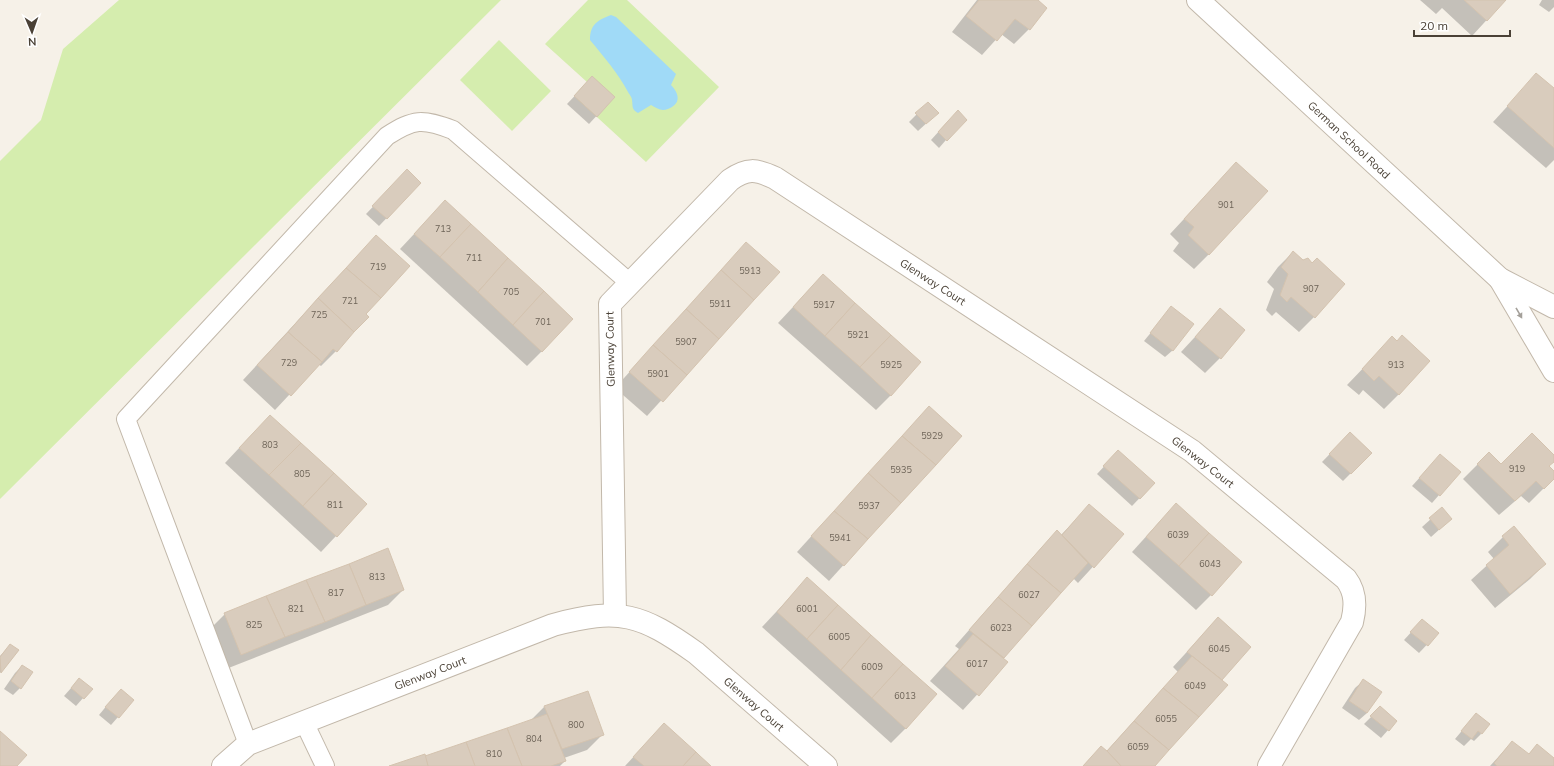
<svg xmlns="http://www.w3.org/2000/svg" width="1554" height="766" viewBox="0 0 1554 766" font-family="Mulish,sans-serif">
  <rect width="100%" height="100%" fill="#f6f1e8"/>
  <!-- green -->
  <g fill="#d5edae">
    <polygon points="119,0 501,0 0,499 0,161 41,120 63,49"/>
    <polygon points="588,0 627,0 719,87 646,162 574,96 587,82 545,44"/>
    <polygon points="499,40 551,91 512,131 460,80"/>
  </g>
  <!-- water -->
  <path fill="#a0daf7" d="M 611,15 L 616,17 L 676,74 L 671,85 C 677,91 682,101 672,107 C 670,108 666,110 663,110 C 659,110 655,107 651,105 L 638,113 C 631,109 633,106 632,100 C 632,97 629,94 628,92 C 618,73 604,57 590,40 C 590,25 597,20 611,15 Z"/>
  <!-- shadow -->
  <g fill="#0003">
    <polygon points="977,0 1036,0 1029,29 1014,44 1001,34 982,55 952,32"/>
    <polygon points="1420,0 1505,0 1472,36 1442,8 1436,14"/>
    <polygon points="1542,0 1554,0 1554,7 1549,12 1539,5"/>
    <polygon points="1537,74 1554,90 1554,160 1546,168 1493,122"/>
    <polygon points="585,85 614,97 589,124 567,104"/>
    <polygon points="928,103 930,120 918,131 909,122"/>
    <polygon points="950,119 946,140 939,148 931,140"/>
    <polygon points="1236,163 1209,254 1194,269 1173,251 1179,243 1170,234"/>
    <polygon points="407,171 420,183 379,226 366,214"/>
    <polygon points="430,217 542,351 527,366 400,249"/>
    <polygon points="746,243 778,272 647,416 615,388"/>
    <polygon points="361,252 365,314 336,351 321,366 318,364 275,410 243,380"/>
    <polygon points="1293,252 1314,317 1299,332 1276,312 1272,316 1266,310 1274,289 1267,282 1278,267"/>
    <polygon points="823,275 891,395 876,410 778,323"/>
    <polygon points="1171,308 1173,350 1165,357 1144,341"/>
    <polygon points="1220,310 1220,358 1205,373 1181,352"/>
    <polygon points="1392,338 1399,394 1384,409 1363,390 1359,395 1347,385"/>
    <polygon points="929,407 961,436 829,581 797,552"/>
    <polygon points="255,431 366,504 321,552 225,463"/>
    <polygon points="1350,433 1371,453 1343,481 1322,462"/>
    <polygon points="1489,453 1501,465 1554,456 1554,460 1548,466 1554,472 1554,478 1529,503 1521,496 1499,515 1463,479"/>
    <polygon points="1111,459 1153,484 1132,506 1097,474"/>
    <polygon points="1433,463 1459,472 1432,503 1412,486"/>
    <polygon points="1089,506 1122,535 1078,583 1073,578 1003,658 1007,662 963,710 930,681 959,649 955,646 1042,547 1057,532 1061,535"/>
    <polygon points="1442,509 1451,519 1431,537 1422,527"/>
    <polygon points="1161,520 1211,595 1196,610 1132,552"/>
    <polygon points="1503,537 1545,564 1530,579 1495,608 1471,580 1494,559 1488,552"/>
    <polygon points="807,579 906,728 891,743 762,627"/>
    <polygon points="403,590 388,605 226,669 210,629 225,614"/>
    <polygon points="1218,618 1250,647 1221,680 1153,766 1083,766 1101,747 1106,752 1178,672 1173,667"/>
    <polygon points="1415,628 1438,633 1419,653 1404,640"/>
    <polygon points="10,645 18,651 0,673 0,656"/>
    <polygon points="22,666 20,688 13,695 4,689 15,673"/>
    <polygon points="79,679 91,689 76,706 64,696"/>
    <polygon points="1363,681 1367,713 1359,720 1342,708 1355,688"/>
    <polygon points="587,692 602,735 587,750 564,758 565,761 560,766 392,766 425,758 530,721 544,707"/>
    <polygon points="113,698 133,700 111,725 99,715"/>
    <polygon points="1380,708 1396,721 1381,738 1364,724"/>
    <polygon points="1476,714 1481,734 1474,741 1471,739 1464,746 1455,739"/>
    <polygon points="649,740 709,766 625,766"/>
    <polygon points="1512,742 1528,755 1537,745 1554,759 1554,766 1490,766"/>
  </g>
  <!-- building -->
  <g fill="#d9ccbd" stroke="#d4c3af">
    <polygon points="979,0 1038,0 1047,8 1030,30 1015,19 997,41 966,16"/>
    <polygon points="1464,0 1506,0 1487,21"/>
    <polygon points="1536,73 1554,88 1554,148 1507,106"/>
    <polygon points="592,76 615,97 597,117 574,96"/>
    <polygon points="928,102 939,113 926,124 915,113"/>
    <polygon points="958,110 967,120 947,141 938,132"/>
    <polygon points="1236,162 1268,191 1209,255 1188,235 1194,227 1184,219"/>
    <polygon points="407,169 421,183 387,219 372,206"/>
    <polygon points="445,200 471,224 440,257 414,234"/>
    <polygon points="471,224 508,258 478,292 440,257"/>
    <polygon points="376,235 410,266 381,298 346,268"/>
    <polygon points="746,242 780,272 754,300 721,270"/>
    <polygon points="1293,251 1303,260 1308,258 1312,263 1317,258 1345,284 1315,318 1291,297 1287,302 1280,295 1288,274 1281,267"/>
    <polygon points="508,258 544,291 513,325 478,292"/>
    <polygon points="346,268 381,298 366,314 369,317 354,332 318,298"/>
    <polygon points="721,270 754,300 719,339 686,309"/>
    <polygon points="823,274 855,303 825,336 793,307"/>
    <polygon points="544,291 573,319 542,352 513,325"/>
    <polygon points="318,298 354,332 337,352 333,349 322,362 288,332"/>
    <polygon points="855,303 891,335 860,367 825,336"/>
    <polygon points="1171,306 1194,324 1173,351 1150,333"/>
    <polygon points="1220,308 1245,330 1221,359 1195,337"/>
    <polygon points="686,309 719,339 687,375 653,345"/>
    <polygon points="288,332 322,362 291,396 257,365"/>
    <polygon points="891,335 921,362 891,396 860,367"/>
    <polygon points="1402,335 1430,361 1399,395 1379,376 1374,381 1362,369 1392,336 1397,341"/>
    <polygon points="653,345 687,375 663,402 629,372"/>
    <polygon points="929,406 962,436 936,465 902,436"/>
    <polygon points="270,415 301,443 269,475 239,448"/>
    <polygon points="1350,432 1372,453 1351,474 1329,454"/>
    <polygon points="1532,433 1554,455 1554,462 1549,466 1554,471 1554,479 1544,489 1536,481 1515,501 1477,464 1489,452 1501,464"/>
    <polygon points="902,436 936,465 901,503 868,473"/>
    <polygon points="301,443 334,473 303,506 269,475"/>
    <polygon points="1118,450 1155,483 1140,499 1103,466"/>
    <polygon points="1440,454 1461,472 1440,496 1419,478"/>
    <polygon points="334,473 367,504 337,537 303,506"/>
    <polygon points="868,473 901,503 868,539 834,511"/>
    <polygon points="1176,503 1209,533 1179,566 1146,537"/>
    <polygon points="1089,504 1124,534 1094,568 1062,535"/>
    <polygon points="1442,507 1452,519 1439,530 1429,518"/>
    <polygon points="834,511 868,539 844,566 811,536"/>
    <polygon points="1514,526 1546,564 1510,594 1486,565 1509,545 1502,536"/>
    <polygon points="1057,530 1088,563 1061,593 1027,564"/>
    <polygon points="1209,533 1242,562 1212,596 1179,566"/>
    <polygon points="388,548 404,590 366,605 349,564"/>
    <polygon points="349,564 366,605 325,622 306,580"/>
    <polygon points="1027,564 1061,593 1032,626 998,597"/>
    <polygon points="807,577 838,605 807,639 777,612"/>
    <polygon points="306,580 325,622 285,637 266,596"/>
    <polygon points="266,596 285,637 241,655 224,613"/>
    <polygon points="998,597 1032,626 1004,658 969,630"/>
    <polygon points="838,605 871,635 841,670 807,639"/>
    <polygon points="1218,617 1251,647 1222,680 1187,652"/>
    <polygon points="1422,619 1439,633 1428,646 1410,632"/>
    <polygon points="973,634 1008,662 979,696 945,666"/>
    <polygon points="871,635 903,664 872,698 841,670"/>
    <polygon points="10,644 19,650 1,673 0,657"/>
    <polygon points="1192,656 1228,685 1199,717 1163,688"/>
    <polygon points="903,664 937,694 906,729 872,698"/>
    <polygon points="22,665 33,672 21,689 11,681"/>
    <polygon points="79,678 93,689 84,699 71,688"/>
    <polygon points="1363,679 1382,692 1367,713 1349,701"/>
    <polygon points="1163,688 1199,717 1169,750 1134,721"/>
    <polygon points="121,689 134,700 119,718 105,707"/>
    <polygon points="588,691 604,735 562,749 544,706"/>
    <polygon points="1380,706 1397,721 1389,731 1370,716"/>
    <polygon points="1476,713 1490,724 1482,734 1478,731 1472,739 1461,731"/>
    <polygon points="547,714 566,761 551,766 522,766 507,728"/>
    <polygon points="1134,721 1169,750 1155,766 1121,766 1107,751"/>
    <polygon points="664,723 696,752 683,766 644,766 633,757"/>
    <polygon points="507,728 522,766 475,766 466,742"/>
    <polygon points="0,731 27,755 17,766 0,766"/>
    <polygon points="1512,741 1529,754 1537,744 1554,758 1554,766 1497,766 1494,763"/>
    <polygon points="466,742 475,766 428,766 425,756"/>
    <polygon points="1101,746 1107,751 1121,766 1083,766"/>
    <polygon points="696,752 699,755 711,766 683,766"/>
    <polygon points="425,754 428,766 389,766"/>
  </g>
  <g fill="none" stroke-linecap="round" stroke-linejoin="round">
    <defs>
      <g id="service">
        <polyline points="304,722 325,766"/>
        <path d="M 248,744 L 126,419 L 387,136 C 414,119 422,118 453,130 L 630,283"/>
      </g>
      <g id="minor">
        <path d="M 615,615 L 610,304 L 730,180 C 747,168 756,169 775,178 L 1192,451 L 1346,579 C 1356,592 1356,606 1352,622 L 1269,766"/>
        <path d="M 223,766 L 248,744 L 553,625 C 620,607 641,614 696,653 L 826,766"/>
      </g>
      <g id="tertiary">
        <polyline points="1198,0 1500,279 1554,307"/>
        <polyline points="1500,279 1554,371"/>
      </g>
    </defs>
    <!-- service casing -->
    <use href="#service" stroke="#c2b8aa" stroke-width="20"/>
    <!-- minor casing -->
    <use href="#minor" stroke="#c2b8aa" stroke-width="24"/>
    <!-- tertiary casing -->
    <use href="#tertiary" stroke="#c2b8aa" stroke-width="24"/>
    <!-- service -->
    <use href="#service" stroke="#fff" stroke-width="18"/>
    <!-- minor -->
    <use href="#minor" stroke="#fff" stroke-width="22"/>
    <!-- tertiary -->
    <use href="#tertiary" stroke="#fff" stroke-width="22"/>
  </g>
  <!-- one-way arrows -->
  <defs><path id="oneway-solid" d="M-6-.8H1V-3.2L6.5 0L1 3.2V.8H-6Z"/></defs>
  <use fill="#a4a09a" href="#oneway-solid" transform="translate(1519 313) rotate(60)"/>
  <g text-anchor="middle" stroke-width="3" stroke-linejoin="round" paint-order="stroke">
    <!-- number labels -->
    <g font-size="9" fill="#6e6458">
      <text x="1226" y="208">901</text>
      <text x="443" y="232">713</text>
      <text x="474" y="261">711</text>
      <text x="378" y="270">719</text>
      <text x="750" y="274">5913</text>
      <text x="1311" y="292">907</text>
      <text x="511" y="295">705</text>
      <text x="350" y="304">721</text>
      <text x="720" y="307">5911</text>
      <text x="824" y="308">5917</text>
      <text x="319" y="318">725</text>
      <text x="543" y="325">701</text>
      <text x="858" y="338">5921</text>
      <text x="686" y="345">5907</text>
      <text x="289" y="366">729</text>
      <text x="891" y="368">5925</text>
      <text x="1396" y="368">913</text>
      <text x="658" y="377">5901</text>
      <text x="932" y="439">5929</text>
      <text x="270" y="448">803</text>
      <text x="1517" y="472">919</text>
      <text x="901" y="473">5935</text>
      <text x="302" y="477">805</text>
      <text x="335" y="508">811</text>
      <text x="869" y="509">5937</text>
      <text x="1178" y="538">6039</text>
      <text x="840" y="541">5941</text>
      <text x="1210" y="567">6043</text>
      <text x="377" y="580">813</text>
      <text x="336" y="596">817</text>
      <text x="1029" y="598">6027</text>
      <text x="296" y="612">821</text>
      <text x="807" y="612">6001</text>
      <text x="254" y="628">825</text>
      <text x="1001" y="631">6023</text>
      <text x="839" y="640">6005</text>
      <text x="1219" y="652">6045</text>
      <text x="977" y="667">6017</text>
      <text x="872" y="670">6009</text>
      <text x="1195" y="689">6049</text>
      <text x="905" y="699">6013</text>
      <text x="1166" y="722">6055</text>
      <text x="576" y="728">800</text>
      <text x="534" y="742">804</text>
      <text x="1138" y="750">6059</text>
      <text x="494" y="757">810</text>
    </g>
    <!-- street labels -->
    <g font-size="11" fill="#4a4136" stroke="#fff">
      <text transform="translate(1349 140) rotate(43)" y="4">German School Road</text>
      <text transform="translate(933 282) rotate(33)" y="4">Glenway Court</text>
      <text transform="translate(610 349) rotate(-91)" y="4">Glenway Court</text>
      <text transform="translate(1203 462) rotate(38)" y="4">Glenway Court</text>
      <text transform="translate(430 673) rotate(-21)" y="4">Glenway Court</text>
      <text transform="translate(754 704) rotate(41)" y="4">Glenway Court</text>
    </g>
  </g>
  <!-- north arrow -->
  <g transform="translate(32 32) rotate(178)" stroke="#ffffff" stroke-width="3" paint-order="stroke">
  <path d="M0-3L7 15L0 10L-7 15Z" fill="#4a4136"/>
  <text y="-6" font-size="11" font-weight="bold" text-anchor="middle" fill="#4a4136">N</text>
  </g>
  <!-- scale -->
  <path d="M1414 30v6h96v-6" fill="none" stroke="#4a4136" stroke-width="2"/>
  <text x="1420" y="30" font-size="12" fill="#4a4136" stroke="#ffffff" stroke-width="3" paint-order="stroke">20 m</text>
</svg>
